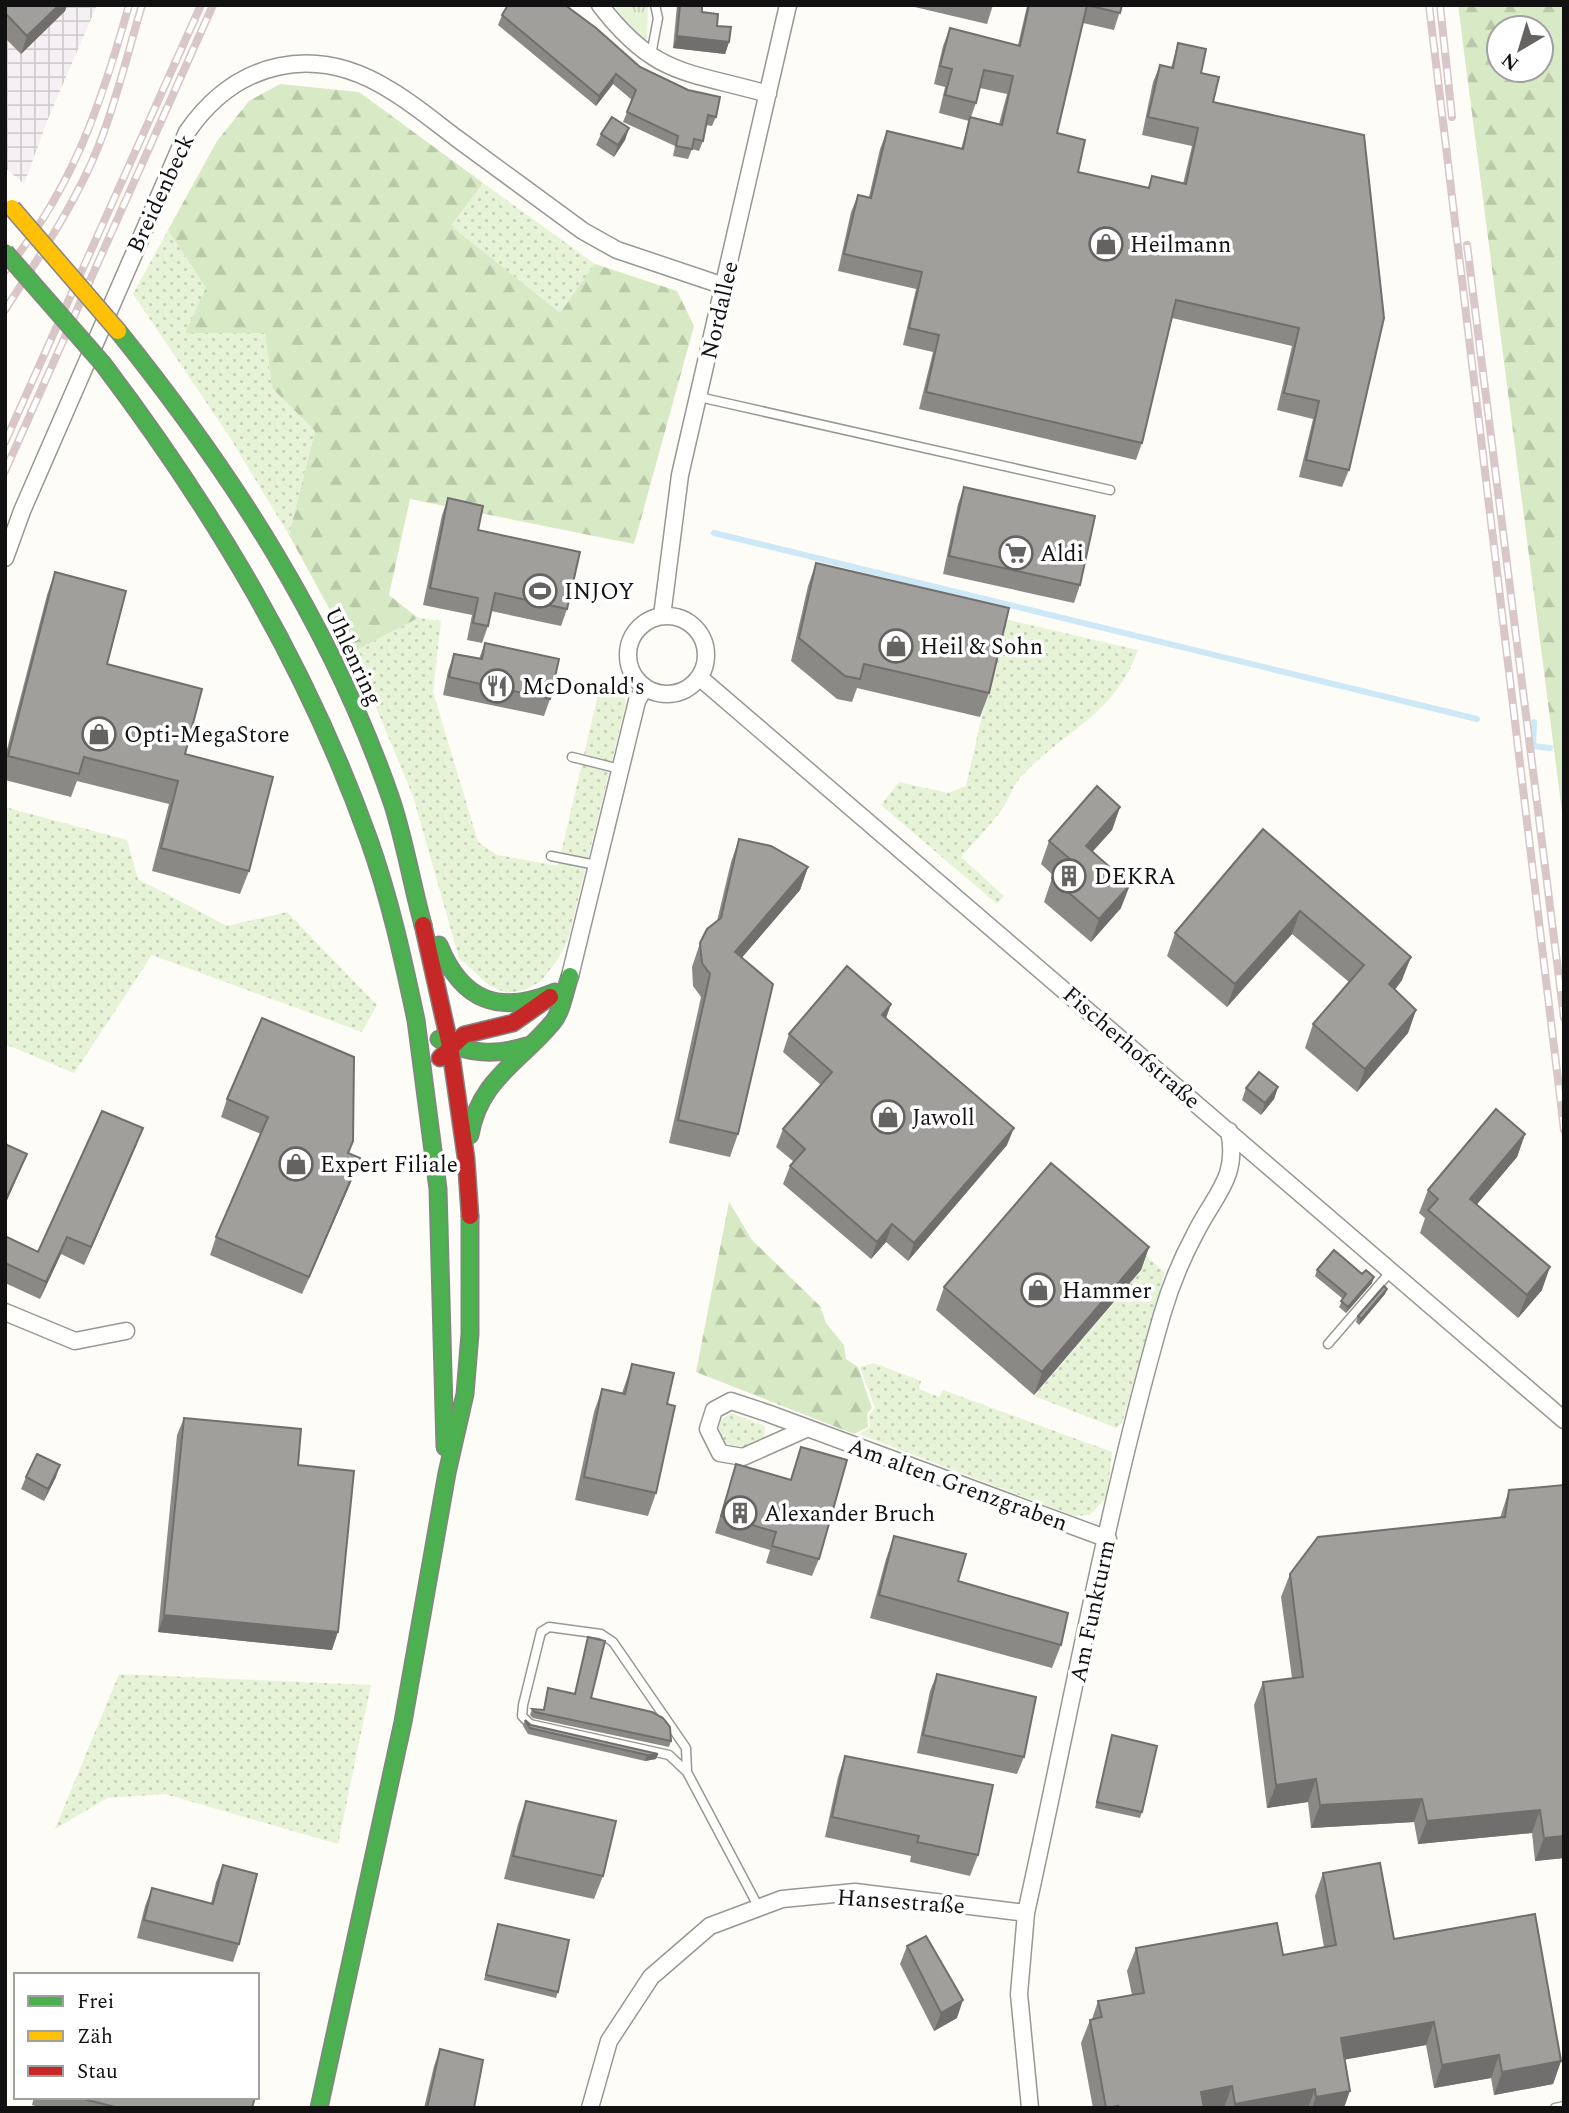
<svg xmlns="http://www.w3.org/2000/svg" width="1569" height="2113" viewBox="0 0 1569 2113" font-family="Spectral,serif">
<defs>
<pattern id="industrial-grid" width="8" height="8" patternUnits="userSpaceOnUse" patternTransform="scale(1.75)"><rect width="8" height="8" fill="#f5f0f3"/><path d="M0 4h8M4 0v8" fill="none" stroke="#d1cdcf"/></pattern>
<pattern id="grass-dots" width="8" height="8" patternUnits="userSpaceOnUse" patternTransform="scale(1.75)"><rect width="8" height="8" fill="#e7f3d7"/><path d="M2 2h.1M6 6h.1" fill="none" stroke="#c5cfb8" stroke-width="1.8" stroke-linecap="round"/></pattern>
<pattern id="forest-firs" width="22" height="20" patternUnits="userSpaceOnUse" patternTransform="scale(1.75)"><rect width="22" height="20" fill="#d8eac5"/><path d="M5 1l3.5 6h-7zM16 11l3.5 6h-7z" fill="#b8c8a8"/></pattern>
<pattern id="park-tufts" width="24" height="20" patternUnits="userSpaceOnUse" patternTransform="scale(1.75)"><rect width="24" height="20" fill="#e7f3d7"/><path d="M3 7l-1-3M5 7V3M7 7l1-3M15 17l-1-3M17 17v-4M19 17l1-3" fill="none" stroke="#c5cfb8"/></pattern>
</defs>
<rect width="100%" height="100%" fill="#fdfcf7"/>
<!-- industrial -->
<path fill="url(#industrial-grid)" d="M5,5H97L48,119L24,184L5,168Z"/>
<!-- grass -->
<path fill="url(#grass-dots)" d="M483,183L595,264L560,314L451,226Z
M168,230L206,288L265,333L272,388L315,431L289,535L229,436L133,294Z
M418,618L441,621L433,692L478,842L497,855L558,866L598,695L620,684L626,703L568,940L558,959L541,981L525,990L507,993L490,986L459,958L413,796L353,652Z
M1004,619L1138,650C1113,718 1063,730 1019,779C1011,789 1008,802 1000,812C988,828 974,842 961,857L1004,896L997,904L881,805L899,782L948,793L966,786Z
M5,807L127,840L138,879L227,926L287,912L377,1005L362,1032L152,955L74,1073L5,1044Z
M1132,1242L1165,1273L1122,1423L1116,1428L1034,1396L1142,1270L1123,1253Z
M874,1363L921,1381L919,1389L939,1397L943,1390L1112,1452L1107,1497L1090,1515L1074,1516L859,1434L870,1427L869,1415L875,1408L860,1367Z
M731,1413L765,1426L764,1438L748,1448L724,1443L717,1422Z
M119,1674L371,1685L338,1844L165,1794L107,1798L55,1829Z"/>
<!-- forest -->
<path fill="url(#forest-firs)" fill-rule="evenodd" d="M1458,5H1564V827ZM1499,28H1541V70H1499Z
M280,84L359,92L483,183L451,226L560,313L595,264L677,291L694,326L634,544L410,499L389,595L418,618L353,652L289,535L315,431L272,388L265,333H185L206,288L168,230L217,141L249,101Z
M729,1202L752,1240L820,1306L826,1323L844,1345L846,1359L858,1367L872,1408L867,1414L868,1427L854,1434L696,1372Z"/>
<!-- park -->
<path fill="url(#park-tufts)" d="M614,5H648L647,38L641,44Z"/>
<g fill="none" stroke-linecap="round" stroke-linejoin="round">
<!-- stream -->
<path stroke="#cde8f7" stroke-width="6" d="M714,533L1477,719
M1534,722L1533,746L1550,748"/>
<defs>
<path id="lane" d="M651,55L658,18L655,5
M699,397L1110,490
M572,757L620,769
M551,856L596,865
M1328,1344L1392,1270
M687,1772L669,1755L530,1724L522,1716L523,1705L541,1632L549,1627L601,1634L613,1642L686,1748L687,1772L758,1906
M1555,2108L1564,2106"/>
<path id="street" d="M600,5C655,77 688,71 768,94
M5,558L22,511L187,132C237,60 315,43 390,90C414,104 436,123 459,140C500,170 542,201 583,231L617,250L724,286
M662,616L680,475L788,5
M628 655a39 39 0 1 1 78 0a39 39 0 1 1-78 0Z
M699,677L1564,1420
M570,976L637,701L645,687
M5,1312L75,1341L126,1331
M808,1428L743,1457L720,1453L708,1429L714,1410L731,1401L767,1413L1108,1539
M590,2108L609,2041L651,1977L710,1926L782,1899L855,1892L1026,1913
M1030,2108L1019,1994L1026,1913C1070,1714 1106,1510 1162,1315C1170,1287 1182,1258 1196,1232C1215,1194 1239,1177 1229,1131"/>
<path id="fast" d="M118,331C233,474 332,627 392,802C405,842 412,885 423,925
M103,364C214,511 307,666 369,840C390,899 403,959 416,1020
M439,945C462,1002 500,1015 555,992
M416,1020L438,1189L445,1447
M439,1039C468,1054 495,1056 526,1046
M470,1135C479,1080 520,1062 553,1022C562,1011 565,990 570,976
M319,2108L403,1722L447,1473L465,1394L470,1334V1216"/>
<path id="jam" d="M423,925L450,1046
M450,1046L466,1158L470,1216
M440,1058L464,1035L513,1023L550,997"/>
</defs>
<!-- lane casing -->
<use href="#lane" stroke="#979795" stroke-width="11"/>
<!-- street casing -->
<use href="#street" stroke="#979795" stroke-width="19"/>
<!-- fast casing -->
<use href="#fast" stroke="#858482" stroke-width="19"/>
<!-- jam casing -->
<use href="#jam" stroke="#858482" stroke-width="19"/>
<!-- lane -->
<use href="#lane" stroke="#fffffe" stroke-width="8"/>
<!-- street -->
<use href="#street" stroke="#fffffe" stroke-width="16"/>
<!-- fast -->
<use href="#fast" stroke="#4caf50" stroke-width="16"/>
<!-- jam -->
<use href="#jam" stroke="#c62828" stroke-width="16"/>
<defs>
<path id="rail" d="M1429,5L1564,1130
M1440,5L1452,117
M1467,245L1564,1018
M5,271C72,190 101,105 129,5
M5,310C39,257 76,203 99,145C117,99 128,52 142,5
M5,442L201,5
M5,471L213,5"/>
</defs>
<!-- rail casing -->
<use href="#rail" stroke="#d9c6c7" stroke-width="8"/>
<!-- rail -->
<use href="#rail" stroke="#fff" stroke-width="5" stroke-dasharray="16" stroke-linecap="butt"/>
<defs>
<path id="fast-bridge" d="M5,252L103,364"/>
<path id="slow-bridge" d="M12,208L118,331"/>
</defs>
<!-- fast-bridge casing -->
<use href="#fast-bridge" stroke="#858482" stroke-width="19" stroke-linecap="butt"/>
<!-- slow-bridge casing -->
<use href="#slow-bridge" stroke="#858482" stroke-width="19" stroke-linecap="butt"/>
<!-- fast-bridge -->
<use href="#fast-bridge" stroke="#4caf50" stroke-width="16"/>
<!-- slow-bridge -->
<use href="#slow-bridge" stroke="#ffc107" stroke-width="16"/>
</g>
<!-- wall -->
<path fill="#8a8986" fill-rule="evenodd" d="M5,5H67L65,11L21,54L5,38Z
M677,5H702V12L717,26L729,42L725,54L673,48Z
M906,5H993L987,24Z
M1024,5H1122L1114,30L1083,23L1057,133L1078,172L1148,188L1152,176L1183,184L1192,146L1142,135L1153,82L1160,65L1171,68L1178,43L1201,73L1213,102L1364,135L1349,470L1342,487L1299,477L1313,419L1277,410L1292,346L1172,318L1142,443L1136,460L919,409L933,352L903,345L916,289L838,271L851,212L858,195L869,197L880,149L887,131L961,149L969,121L939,113L945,87L934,84L943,46L950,28L1018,45L1027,6ZM980,88L1007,94L999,124L971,117L976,103Z
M502,15L640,67L716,117L712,126L706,125L703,141L699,151L692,149L688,159L673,156L675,146L623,122L632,100L613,84L596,106L498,25Z
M629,128L625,140L614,157L596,145L601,134Z
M964,487L1080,585L1074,603L943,574L958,504Z
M448,498L478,530L567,609L561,626L491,611L488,626L482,643L467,640L472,615L423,605L442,515Z
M816,563L989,693L980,717L857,688L852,702L837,699L791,661L808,586Z
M55,572L107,664L185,754L249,871L240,894L152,871L169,804L77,781L71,797L5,780V757L47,595Z
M485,643L550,699L544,716L443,695L448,671L454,654L479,659Z
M1120,807L1112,830L1092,852L1121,908L1091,942L1044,902L1052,878L1054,876L1041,864L1049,841Z
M1263,829L1402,980L1395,990L1416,1010L1408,1033L1357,1092L1305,1048L1313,1024L1349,982L1292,934L1227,1007L1167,956L1175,933Z
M739,839L808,867L800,890L742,957L738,1134L730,1157L669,1143L701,997L693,986L692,967L700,943L717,921L731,862Z
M891,1004L886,1018L1007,1145L908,1261L886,1242L871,1259L783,1184L790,1166L794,1162L776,1147L783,1129L821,1085L783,1052L789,1034Z
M1278,1087L1274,1099L1261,1115L1242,1100L1246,1088Z
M227,1099L353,1141L348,1153L360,1158L354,1175L302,1294L210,1255L216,1237L261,1134L221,1117Z
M143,1128L136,1146L84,1265L61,1254L40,1299L5,1283V1236L38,1252Z
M1525,1134L1517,1157L1477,1204L1542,1290L1518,1318L1420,1233L1425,1218L1419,1213L1428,1190Z
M1149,1247L1141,1270L1034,1395L936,1310L944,1287Z
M1317,1270L1372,1283L1346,1313L1339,1307L1343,1299L1315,1276Z
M1387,1289L1385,1294L1359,1325L1356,1322L1358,1316Z
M632,1364L667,1404L656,1493L648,1516L575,1500L594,1412L602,1389L622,1393Z
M184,1418L298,1465L332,1650L158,1632L177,1435Z
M801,1447L819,1559L812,1576L766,1563L770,1550L715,1533L736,1464L790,1480Z
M26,1477H56L44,1501L21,1489Z
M1564,1485V1858L1535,1861L1532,1833L1418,1844L1414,1822L1311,1828L1308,1802L1267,1808L1254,1705L1263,1682L1292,1678L1281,1597L1290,1574L1500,1518L1509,1490Z
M894,1536L958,1581L1061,1645L1052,1668L870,1618L886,1559Z
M588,1637L591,1698L671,1741L669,1747L533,1718L530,1715L532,1709L543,1710L548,1688L575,1694Z
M937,1674L1024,1757L1017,1774L917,1753L930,1691Z
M525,1720L531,1725L658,1754L656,1759L645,1761L528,1734L523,1726Z
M1112,1735L1142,1812L1140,1818L1095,1808Z
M845,1756L978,1855L970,1876L910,1862L911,1856L825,1837L838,1777Z
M526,1801L603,1876L594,1899L504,1879L518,1824Z
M223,1865L239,1944L233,1962L137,1938L145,1906L152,1888L211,1903L216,1882Z
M1323,1873L1394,1939L1561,2061L1553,2084L1494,2095L1491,2078L1434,2088L1426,2045L1345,2059L1344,2108H1093L1081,2043L1090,2020L1092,2019L1098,2001L1132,1995L1127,1971L1136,1948L1283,1955L1324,1947L1315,1896Z
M498,1924L558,1992L556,1998L484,1980Z
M907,1946L957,2018L934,2031L900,1964Z
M440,2049L474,2108H424L434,2066Z
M34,2097H255L252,2108H41L32,2105Z"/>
<!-- shaded-wall -->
<path fill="#716f6d" d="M59,5H67L65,11L21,54L27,36Z
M677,36L729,42L725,54L673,48Z
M616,74L613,84L596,106L599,96Z
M629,128L625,140L614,157L618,145Z
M1120,807L1112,830L1077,869L1086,846Z
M808,867L800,890L727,975L735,952Z
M1130,885L1121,908L1091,942L1099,919Z
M1300,911L1292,934L1227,1007L1235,984Z
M1411,957L1402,980L1381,1007L1389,984Z
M891,1004L885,1021L882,1015Z
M1416,1010L1408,1033L1357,1092L1365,1069Z
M1278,1087L1274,1099L1261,1115L1265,1103Z
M143,1128L136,1146L84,1265L91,1247Z
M1014,1128L1007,1145L908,1261L914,1243Z
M1525,1134L1517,1157L1462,1222L1470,1199Z
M27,1154L20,1171L5,1205V1201Z
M360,1158L354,1175L302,1294L309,1277Z
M892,1224L886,1242L871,1259L877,1242Z
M67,1237L61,1254L40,1299L46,1282Z
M1149,1247L1141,1270L1034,1395L1042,1372Z
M1550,1267L1542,1290L1518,1318L1527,1295Z
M1374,1277L1372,1283L1346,1313L1348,1307Z
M1387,1289L1385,1294L1359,1325L1361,1319Z
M60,1465L56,1477L44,1501L48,1489Z
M164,1615L338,1632L332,1650L158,1632Z
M658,1754L656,1759L645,1761L647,1755Z
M1316,1779L1308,1802L1267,1808L1276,1785Z
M1422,1799L1414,1822L1311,1828L1320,1805Z
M1540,1810L1532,1833L1418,1844L1427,1821Z
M1564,1836V1858L1535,1861L1544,1838Z
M963,2000L957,2018L934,2031L941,2013Z
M1434,2022L1426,2045L1332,2062L1341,2038Z
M1499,2055L1491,2078L1434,2088L1442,2065Z
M1561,2061L1553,2084L1494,2095L1502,2072Z
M1232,2086L1224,2108H1195L1201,2092Z
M1315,2089L1308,2108H1234L1235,2104Z
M1350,2091L1344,2108H1312L1316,2097Z"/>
<!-- building -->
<path fill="#a19f9c" stroke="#716f6d" stroke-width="2" d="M5,5H59L27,36L5,13Z
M508,5H565L596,28L640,67L688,90L720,97L716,117L708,115L703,141L694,139L692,149L676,146L678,136L627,112L636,90L616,74L599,96L502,15Z
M680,5H702V12L718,14L717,26L731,27L729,42L677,36Z
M1029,5H1087L1057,133L1085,140L1078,172L1149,188L1152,176L1186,184L1198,128L1148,117L1160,65L1173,68L1178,43L1206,49L1201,73L1219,77L1213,102L1364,135L1384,318L1349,470L1306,460L1319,401L1284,393L1299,328L1176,300L1142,443L926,392L939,335L909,328L922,272L844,254L858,195L871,198L887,131L963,149L970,117L1002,125L1013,76L984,70L976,103L945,95L952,69L940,66L950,28L1020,46Z
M1087,5H1122L1120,13Z
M612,117L629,128L618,145L601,134Z
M964,487L1095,516L1080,585L949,556Z
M448,498L483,506L478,530L580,552L567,609L495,593L488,626L473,623L478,598L430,588Z
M816,563L1009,608L989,693L864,664L860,679L845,676L799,638Z
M55,572L126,591L107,664L202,689L185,754L273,777L249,871L161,848L178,781L84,757L79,774L8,756Z
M485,643L559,659L550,699L449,677L454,654L482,659Z
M1097,786L1120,807L1086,846L1130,885L1099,919L1052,878L1070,859L1049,841Z
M1263,829L1411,957L1389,984L1416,1010L1365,1069L1313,1024L1364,965L1300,911L1235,984L1175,933Z
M739,839L771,846L808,867L735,952L773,984L738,1134L678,1120L710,974L702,963L700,943L707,929L721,918Z
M847,966L891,1004L882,1015L1014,1128L914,1243L892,1224L877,1242L790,1166L805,1149L783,1129L832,1072L789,1034Z
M262,1018L354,1057L353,1141L348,1153L360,1158L309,1277L216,1237L268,1117L227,1099Z
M1259,1072L1278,1087L1265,1103L1246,1088Z
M1496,1109L1525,1134L1470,1199L1550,1267L1527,1295L1428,1210L1438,1199L1428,1190Z
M102,1111L143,1128L91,1247L67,1237L46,1282L5,1263V1236L38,1252Z
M5,1142L7,1145L27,1154L5,1201Z
M1051,1163L1149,1247L1042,1372L944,1287Z
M1334,1250L1362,1274L1366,1270L1374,1277L1348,1307L1341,1301L1346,1294L1317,1270Z
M1384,1286L1387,1289L1361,1319L1358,1316Z
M632,1364L674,1373L667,1404L675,1406L656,1493L584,1477L602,1389L625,1394Z
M184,1418L301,1429L298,1465L354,1471L338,1632L164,1615Z
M801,1447L847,1460L819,1559L772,1546L776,1532L721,1516L736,1464L791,1480Z
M37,1454L60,1465L48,1489L26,1477Z
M1564,1485V1836L1544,1838L1540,1810L1427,1821L1422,1799L1320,1805L1316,1779L1276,1785L1263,1682L1303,1677L1290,1574L1318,1537L1505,1517L1509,1490Z
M894,1536L966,1554L958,1581L1068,1613L1061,1645L879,1595Z
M588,1637L605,1641L591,1698L652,1712L663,1718L670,1727L671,1741L535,1712L532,1709L544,1710L548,1688L575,1694Z
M937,1674L1036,1697L1024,1757L923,1735Z
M525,1720L531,1725L658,1754L647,1755L530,1728Z
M1112,1735L1157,1746L1142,1812L1097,1802Z
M845,1756L993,1785L978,1855L917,1842L919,1836L832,1817Z
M526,1801L616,1821L603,1876L513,1856Z
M1380,1863L1394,1939L1535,1914L1561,2061L1502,2072L1499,2055L1442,2065L1434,2022L1341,2038L1350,2091L1316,2097L1315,2089L1235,2104L1232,2086L1201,2092L1204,2108H1118V2106L1106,2108L1090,2020L1102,2017L1098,2001L1144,1993L1136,1948L1277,1923L1283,1955L1336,1945L1323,1873Z
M223,1865L257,1874L239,1944L144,1920L152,1888L213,1904Z
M498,1924L569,1940L558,1992L486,1975Z
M926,1936L963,2000L941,2013L907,1946Z
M440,2049L483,2060L474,2108H427Z
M76,2097H255L252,2108H119Z"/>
<!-- icons -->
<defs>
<symbol id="shop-ring" viewBox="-11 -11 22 22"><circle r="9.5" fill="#fff" stroke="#646362" stroke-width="1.5"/><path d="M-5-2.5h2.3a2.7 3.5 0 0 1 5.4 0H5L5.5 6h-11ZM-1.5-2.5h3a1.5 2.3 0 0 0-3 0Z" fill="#646362"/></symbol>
<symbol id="supermarket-ring" viewBox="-11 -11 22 22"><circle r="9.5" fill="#fff" stroke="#646362" stroke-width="1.5"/><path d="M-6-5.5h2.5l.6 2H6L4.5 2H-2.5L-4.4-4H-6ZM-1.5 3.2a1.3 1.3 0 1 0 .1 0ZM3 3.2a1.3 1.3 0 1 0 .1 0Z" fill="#646362"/></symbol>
<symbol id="stadium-ring" viewBox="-11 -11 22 22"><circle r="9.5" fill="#fff" stroke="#646362" stroke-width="1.5"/><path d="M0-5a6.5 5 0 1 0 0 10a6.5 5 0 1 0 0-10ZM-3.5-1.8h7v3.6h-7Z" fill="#646362"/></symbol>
<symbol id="restaurant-ring" viewBox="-11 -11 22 22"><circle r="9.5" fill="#fff" stroke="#646362" stroke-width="1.5"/><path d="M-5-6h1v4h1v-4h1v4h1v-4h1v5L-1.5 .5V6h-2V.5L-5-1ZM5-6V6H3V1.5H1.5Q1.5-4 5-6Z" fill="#646362"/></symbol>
<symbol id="building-ring" viewBox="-11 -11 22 22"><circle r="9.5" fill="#fff" stroke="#646362" stroke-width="1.5"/><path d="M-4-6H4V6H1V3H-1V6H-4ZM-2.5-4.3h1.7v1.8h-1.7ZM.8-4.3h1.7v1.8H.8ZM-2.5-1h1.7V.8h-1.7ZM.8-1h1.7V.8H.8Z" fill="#646362"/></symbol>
</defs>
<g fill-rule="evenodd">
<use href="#shop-ring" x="1087" y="225" width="38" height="38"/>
<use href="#supermarket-ring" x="997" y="534" width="38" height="38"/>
<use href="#stadium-ring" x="521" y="572" width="38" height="38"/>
<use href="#shop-ring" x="877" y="627" width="38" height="38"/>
<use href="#restaurant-ring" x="478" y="667" width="38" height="38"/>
<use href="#shop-ring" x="80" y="715" width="38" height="38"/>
<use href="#building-ring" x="1050" y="857" width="38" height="38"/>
<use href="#shop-ring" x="869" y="1098" width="38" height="38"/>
<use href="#shop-ring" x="277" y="1145" width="38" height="38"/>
<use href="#shop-ring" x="1019" y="1271" width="38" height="38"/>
<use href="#building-ring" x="721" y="1494" width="38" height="38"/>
</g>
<g text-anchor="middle" stroke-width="7" stroke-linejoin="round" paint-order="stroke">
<!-- street labels -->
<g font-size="23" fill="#111" stroke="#fff">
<text transform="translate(160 193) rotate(-65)" y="8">Breidenbeck</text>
<text transform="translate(719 310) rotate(-77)" y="8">Nordallee</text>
<text transform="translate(354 656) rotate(65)" y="8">Uhlenring</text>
<text transform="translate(1132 1047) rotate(41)" y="8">Fischerhofstraße</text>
<text transform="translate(958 1484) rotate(20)" y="8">Am alten Grenzgraben</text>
<text transform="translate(1092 1611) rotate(-78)" y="8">Am Funkturm</text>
<text transform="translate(901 1901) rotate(4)" y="8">Hansestraße</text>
</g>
<!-- poi labels -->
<g font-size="23" fill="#111" stroke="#fff" text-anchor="start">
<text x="1130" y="252">Heilmann</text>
<text x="1040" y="561">Aldi</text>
<text x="564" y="599">INJOY</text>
<text x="920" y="654">Heil &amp; Sohn</text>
<text x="522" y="694">McDonald's</text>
<text x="124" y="742">Opti-MegaStore</text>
<text x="1094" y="884">DEKRA</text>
<text x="912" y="1125">Jawoll</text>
<text x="320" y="1172">Expert Filiale</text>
<text x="1062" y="1298">Hammer</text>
<text x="764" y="1521">Alexander Bruch</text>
</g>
</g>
<!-- border -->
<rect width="1569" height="2113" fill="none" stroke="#111111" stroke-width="14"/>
<!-- legend -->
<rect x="14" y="1973" width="245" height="126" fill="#ffffff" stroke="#a0a0a0" stroke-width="2"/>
<rect x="28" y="1996" width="35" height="10" fill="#4caf50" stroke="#a0a0a0" stroke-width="2"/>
<text x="77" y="2008" font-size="21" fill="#111111">Frei</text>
<rect x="28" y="2031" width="35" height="10" fill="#ffc107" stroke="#a0a0a0" stroke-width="2"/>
<text x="77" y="2043" font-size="21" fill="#111111">Zäh</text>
<rect x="28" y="2066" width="35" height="10" fill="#c62828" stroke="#a0a0a0" stroke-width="2"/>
<text x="77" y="2078" font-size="21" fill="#111111">Stau</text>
<!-- north arrow -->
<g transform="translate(1520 49) rotate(218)"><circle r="33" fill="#ffffff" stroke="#a0a0a0" stroke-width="2"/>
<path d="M0-5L12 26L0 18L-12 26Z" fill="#646362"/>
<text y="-10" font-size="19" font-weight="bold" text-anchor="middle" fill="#111111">N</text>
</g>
</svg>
